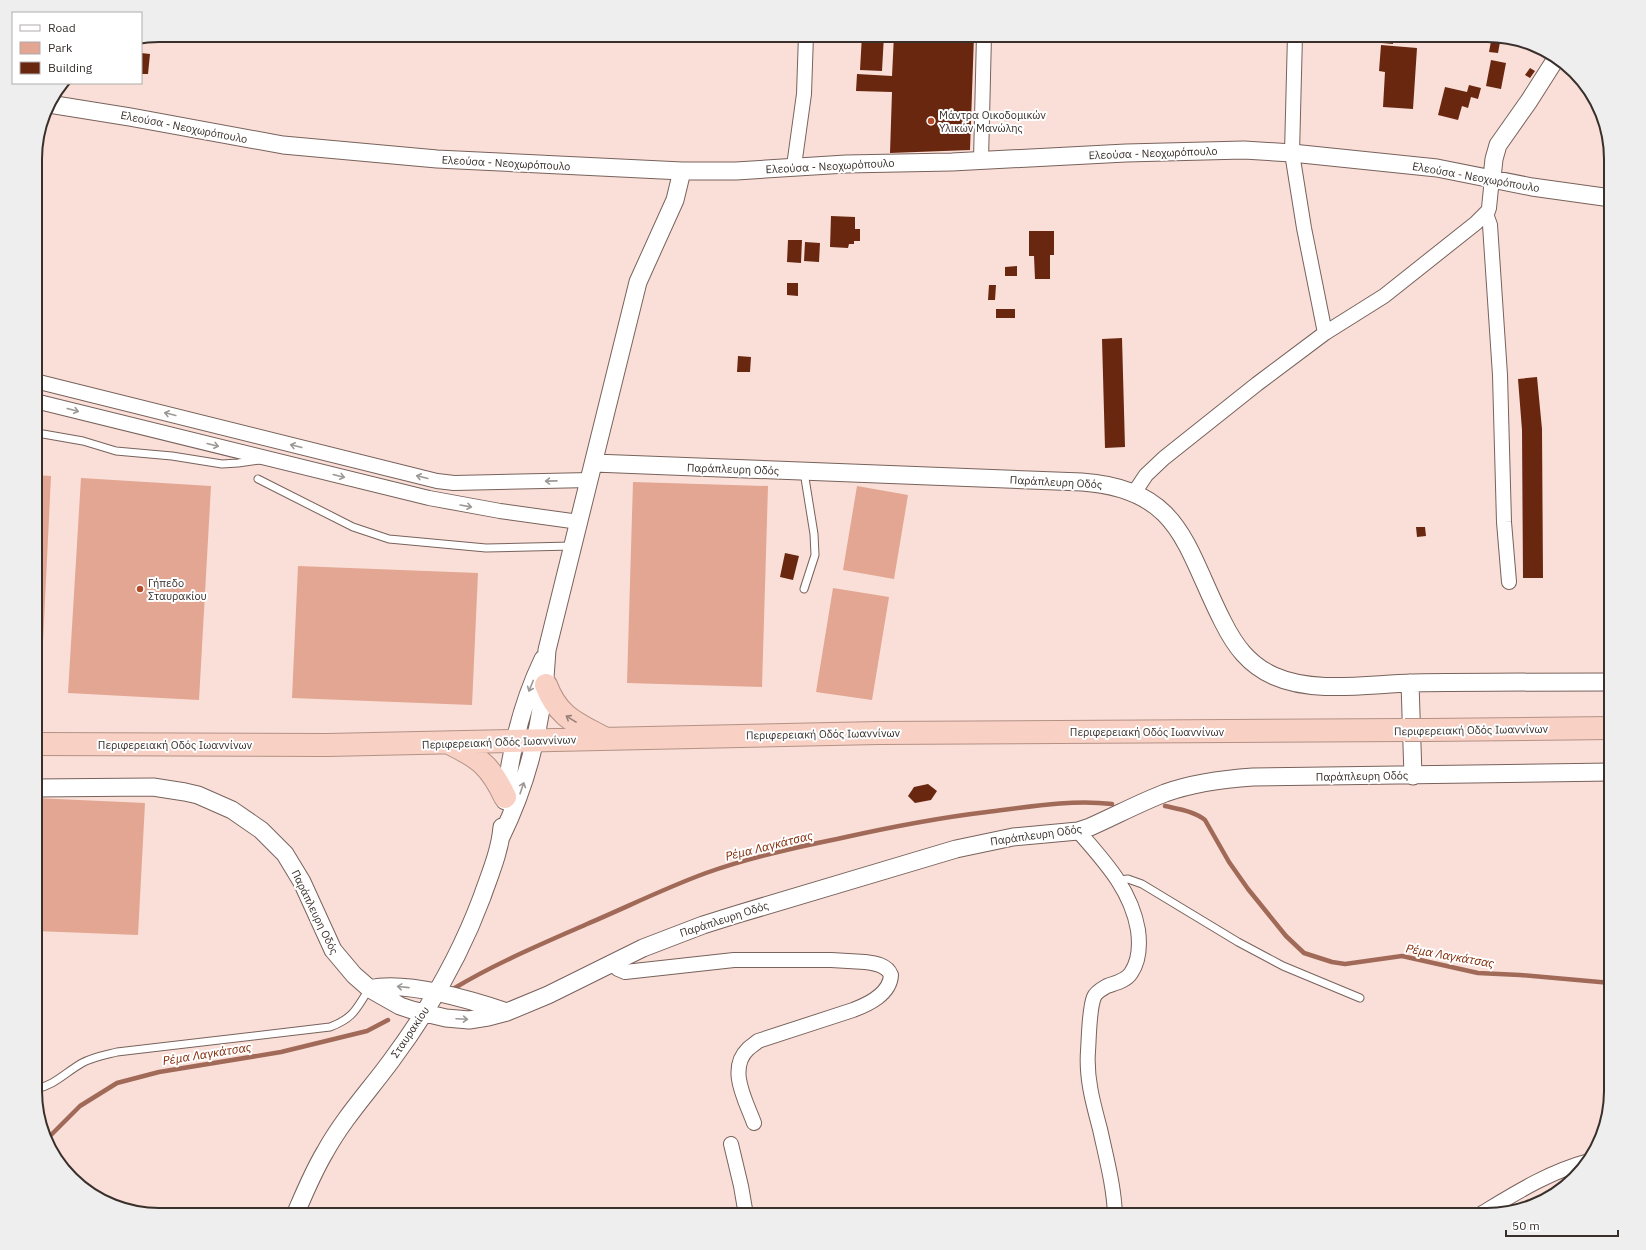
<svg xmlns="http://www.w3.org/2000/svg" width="1646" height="1250" viewBox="0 0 1646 1250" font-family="'IBM Plex Sans',sans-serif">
<rect width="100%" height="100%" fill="#f9dfd7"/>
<!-- green -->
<path fill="#e2a692" d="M35,475L51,476L41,684H35Z
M81,478L211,486L199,700L68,693Z
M633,482L768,486L762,687L627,683Z
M857,486L908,495L894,579L843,570Z
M298,566L478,573L472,705L292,698Z
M833,588L889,597L872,700L816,692Z
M35,798L145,803L138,935L35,931Z"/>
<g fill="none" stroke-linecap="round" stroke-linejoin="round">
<!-- stream -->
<path stroke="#a16957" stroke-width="4.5" d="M1165,806C1178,809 1194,811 1205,820L1229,862L1248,889L1286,936L1304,953L1332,962L1345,964L1402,956L1478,973L1520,975L1611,983
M453,989C496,963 542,944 587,924C627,907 665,888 706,873C748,858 792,848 837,839C886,828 936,818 987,812C1027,807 1072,799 1112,804
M46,1140L80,1106L117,1083L159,1072L281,1052L367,1031L388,1020"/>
</g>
<!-- building -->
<path fill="#692710" d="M862,35H884L882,71L860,70Z
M894,35H974L970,150L890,153L892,92L856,91L857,74L892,76Z
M1382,35H1393V44L1382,43Z
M1492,36L1501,37L1498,53L1489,52Z
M1381,45L1417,48L1413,109L1383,107L1385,72L1379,71Z
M141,53L150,54L148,74H141Z
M1491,60L1506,63L1501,89L1486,86Z
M1530,68L1535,71L1530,78L1525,75Z
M1469,85L1481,88L1478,99L1471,97L1468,108L1462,106L1458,120L1438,115L1445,87L1467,92Z
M831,216L855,217V229H860V241H854V244H849L848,248L830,247Z
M1029,231H1054V255H1050V279H1035L1034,256H1029Z
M788,240H802L801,263L787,262Z
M805,242L820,243L819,262L804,261Z
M1017,266V276H1005V267Z
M787,283H798V296L787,295Z
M989,285H996L995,300H988Z
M996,309H1015V318H996Z
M1122,338L1125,447L1105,448L1102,339Z
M738,356L751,357L750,372H737Z
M1537,377L1542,429L1543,578H1523L1522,430L1518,379Z
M1416,527H1425L1426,536L1417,537Z
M785,553L799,556L793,580L780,577Z
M928,784L937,791L931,800L915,803L908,796L914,787Z"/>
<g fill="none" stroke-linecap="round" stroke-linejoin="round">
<defs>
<path id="service" d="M35,435L43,434L83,441L116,451L172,456L222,464L238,463L260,460
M258,479L353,527L389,539L486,548L572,546
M804,589L815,555L814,534L804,472
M1119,880L1128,879L1142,884L1238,942L1283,966L1360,998
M35,1089C54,1086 66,1072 82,1063C93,1057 105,1055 117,1052L330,1027C354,1018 356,1009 369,989"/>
<path id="minor" d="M1295,35L1292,153L1304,228L1325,333
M981,160L984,35
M794,166L804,94L806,35
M1486,214L1490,225L1500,375L1504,522L1509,582
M35,381L437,481L454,483L590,480
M35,401L429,498L500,511L579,522
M1134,493L1146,475L1164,458L1257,384L1325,333L1384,296L1476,223L1488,211L1489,208L1492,178
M1078,831C1104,861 1131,889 1138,930C1140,945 1140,960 1131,973C1126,981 1115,983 1107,986C1102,989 1096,992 1094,997C1089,1009 1089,1038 1088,1051C1086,1078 1093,1103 1100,1129C1106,1157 1114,1186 1115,1215
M611,963L618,969L625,972L734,960H831L865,962C875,963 887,965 891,975C890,994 869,1004 853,1010L758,1041C755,1044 751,1046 748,1049C727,1069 746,1101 754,1123
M731,1144L741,1186L746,1215
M1479,1215C1514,1194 1548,1172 1589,1161"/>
<path id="tertiary" d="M49,104L130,117L283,145L437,159L682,171H736L846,164L952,162L1126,153L1244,150L1292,153L1437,168L1532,187L1611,198
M1492,178L1494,159L1498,145L1529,101L1557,57
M594,463L1082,482C1182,489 1185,548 1223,622C1235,646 1249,665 1274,676C1314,694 1369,684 1412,683C1478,682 1545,682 1611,682
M1410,683L1413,776
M35,788L153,787L185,792L198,795L232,810L261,830L285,854L302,882L333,950L354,975L370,989L400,1006L412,1010L446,1018L469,1020L488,1017L507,1012L548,995L643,948L703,925L738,914L956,849L1013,837L1078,831L1090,827C1115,816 1139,803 1165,793C1193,783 1223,779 1253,777L1611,772
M505,801C510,752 522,703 543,659
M501,837C530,778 544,716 547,650L638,282L675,200L682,171
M370,989C406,980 471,1000 507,1012
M295,1215C304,1194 313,1172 325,1152C343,1119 369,1091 391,1061C429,1010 460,956 482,897C490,874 500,851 502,827"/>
<path id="trunk" d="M546,685C558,717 576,723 604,738
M1426,730L1611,728
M35,744L327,745L878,733L1405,730
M451,744C480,758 491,767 505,797"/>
</defs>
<!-- service casing -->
<use href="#service" stroke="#78625c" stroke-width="9"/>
<!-- minor casing -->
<use href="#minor" stroke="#78625c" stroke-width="16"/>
<!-- tertiary casing -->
<use href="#tertiary" stroke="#78625c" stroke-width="19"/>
<!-- trunk casing -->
<use href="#trunk" stroke="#b49185" stroke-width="24"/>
<!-- service -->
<use href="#service" stroke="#fff" stroke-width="7"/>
<!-- minor -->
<use href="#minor" stroke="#fff" stroke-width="14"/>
<!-- tertiary -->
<use href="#tertiary" stroke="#fff" stroke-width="17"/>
<!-- trunk -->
<use href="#trunk" stroke="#f8d0c4" stroke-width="22"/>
<defs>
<path id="trunk-bridge" d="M1405,730H1426"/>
</defs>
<!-- trunk-bridge casing -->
<use href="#trunk-bridge" stroke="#b49185" stroke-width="24" stroke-linecap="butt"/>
<!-- trunk-bridge -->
<use href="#trunk-bridge" stroke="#f8d0c4" stroke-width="22"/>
</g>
<!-- one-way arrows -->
<defs><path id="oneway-shaft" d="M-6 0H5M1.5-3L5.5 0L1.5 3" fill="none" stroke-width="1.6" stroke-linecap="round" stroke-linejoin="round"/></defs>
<g stroke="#9c9896">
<use href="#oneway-shaft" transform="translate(73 410) rotate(15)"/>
<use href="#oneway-shaft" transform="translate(170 414) rotate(-166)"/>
<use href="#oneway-shaft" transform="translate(213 445) rotate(14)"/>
<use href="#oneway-shaft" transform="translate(296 446) rotate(-166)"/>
<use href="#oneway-shaft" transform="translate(339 476) rotate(14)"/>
<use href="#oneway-shaft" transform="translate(422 477) rotate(-166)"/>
<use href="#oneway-shaft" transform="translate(551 481) rotate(179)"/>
<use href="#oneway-shaft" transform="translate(466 506) rotate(10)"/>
<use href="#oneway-shaft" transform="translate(531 686) rotate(112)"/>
<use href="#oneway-shaft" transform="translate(522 788) rotate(-71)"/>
<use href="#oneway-shaft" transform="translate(403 987) rotate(-174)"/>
<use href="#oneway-shaft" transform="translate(462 1019) rotate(3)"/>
</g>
<use stroke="#988078" href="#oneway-shaft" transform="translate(571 719) rotate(-148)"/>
<!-- markers -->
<g fill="#b34b28" stroke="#fff" stroke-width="1.5">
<circle cx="931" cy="121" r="4"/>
<circle cx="140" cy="589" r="4"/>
</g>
<g text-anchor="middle" stroke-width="4" stroke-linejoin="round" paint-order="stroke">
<!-- poi labels -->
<g font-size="11" fill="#39302c" stroke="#fff" text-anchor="start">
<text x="939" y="119">Μάντρα Οικοδομικών<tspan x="939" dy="13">Υλικών Μανώλης</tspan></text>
<text x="148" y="587">Γήπεδο<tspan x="148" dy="13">Σταυρακίου</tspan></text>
</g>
<!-- street labels -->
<g font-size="11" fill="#39302c" stroke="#fff">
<text transform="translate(184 127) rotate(11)" y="4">Ελεούσα - Νεοχωρόπουλο</text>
<text transform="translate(1153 153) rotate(-2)" y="4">Ελεούσα - Νεοχωρόπουλο</text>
<text transform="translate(506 163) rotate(3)" y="4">Ελεούσα - Νεοχωρόπουλο</text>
<text transform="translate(830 166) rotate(-3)" y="4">Ελεούσα - Νεοχωρόπουλο</text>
<text transform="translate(1476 177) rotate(10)" y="4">Ελεούσα - Νεοχωρόπουλο</text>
<text transform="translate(733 469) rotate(2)" y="4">Παράπλευρη Οδός</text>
<text transform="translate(1056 482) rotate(3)" y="4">Παράπλευρη Οδός</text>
<text transform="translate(1471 730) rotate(-1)" y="4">Περιφερειακή Οδός Ιωαννίνων</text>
<text x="1147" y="736">Περιφερειακή Οδός Ιωαννίνων</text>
<text transform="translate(823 734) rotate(-1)" y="4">Περιφερειακή Οδός Ιωαννίνων</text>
<text transform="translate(499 742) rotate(-2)" y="4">Περιφερειακή Οδός Ιωαννίνων</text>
<text x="175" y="749">Περιφερειακή Οδός Ιωαννίνων</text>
<text transform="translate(1362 776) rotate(-1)" y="4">Παράπλευρη Οδός</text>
<text transform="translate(1036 835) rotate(-8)" y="4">Παράπλευρη Οδός</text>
<text transform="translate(315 912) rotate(64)" y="4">Παράπλευρη Οδός</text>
<text transform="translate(724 919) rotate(-18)" y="4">Παράπλευρη Οδός</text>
<text transform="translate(410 1032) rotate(-56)" y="4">Σταυρακίου</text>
</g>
<!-- water labels -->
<g font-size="12" font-style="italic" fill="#802602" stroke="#fff">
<text transform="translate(769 846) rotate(-14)" y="4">Ρέμα Λαγκάτσας</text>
<text transform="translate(1450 956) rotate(10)" y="4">Ρέμα Λαγκάτσας</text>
<text transform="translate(207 1054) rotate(-9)" y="4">Ρέμα Λαγκάτσας</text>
</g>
</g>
<!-- crop -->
<path d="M0 0H1646V1250H0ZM159 42H1487A117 117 0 0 1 1604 159V1091A117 117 0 0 1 1487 1208H159A117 117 0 0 1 42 1091V159A117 117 0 0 1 159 42Z" fill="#efeeee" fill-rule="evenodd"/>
<path fill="none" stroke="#39302c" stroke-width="2" d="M159 42H1487A117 117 0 0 1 1604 159V1091A117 117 0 0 1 1487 1208H159A117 117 0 0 1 42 1091V159A117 117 0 0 1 159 42Z"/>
<!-- legend -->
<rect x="12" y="12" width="130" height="72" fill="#ffffff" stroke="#b0acab"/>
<rect x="20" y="25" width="20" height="6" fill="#ffffff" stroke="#b0acab"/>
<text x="48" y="32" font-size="12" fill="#39302c">Road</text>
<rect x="20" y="42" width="20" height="12" fill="#e2a692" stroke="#b0acab"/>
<text x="48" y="52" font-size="12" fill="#39302c">Park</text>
<rect x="20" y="62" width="20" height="12" fill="#692710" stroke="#b0acab"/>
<text x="48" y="72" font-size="12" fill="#39302c">Building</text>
<!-- scale -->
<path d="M1506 1230v6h112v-6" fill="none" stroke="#39302c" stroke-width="2"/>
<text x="1512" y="1230" font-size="12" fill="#39302c" stroke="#ffffff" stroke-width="3" paint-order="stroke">50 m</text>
</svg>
